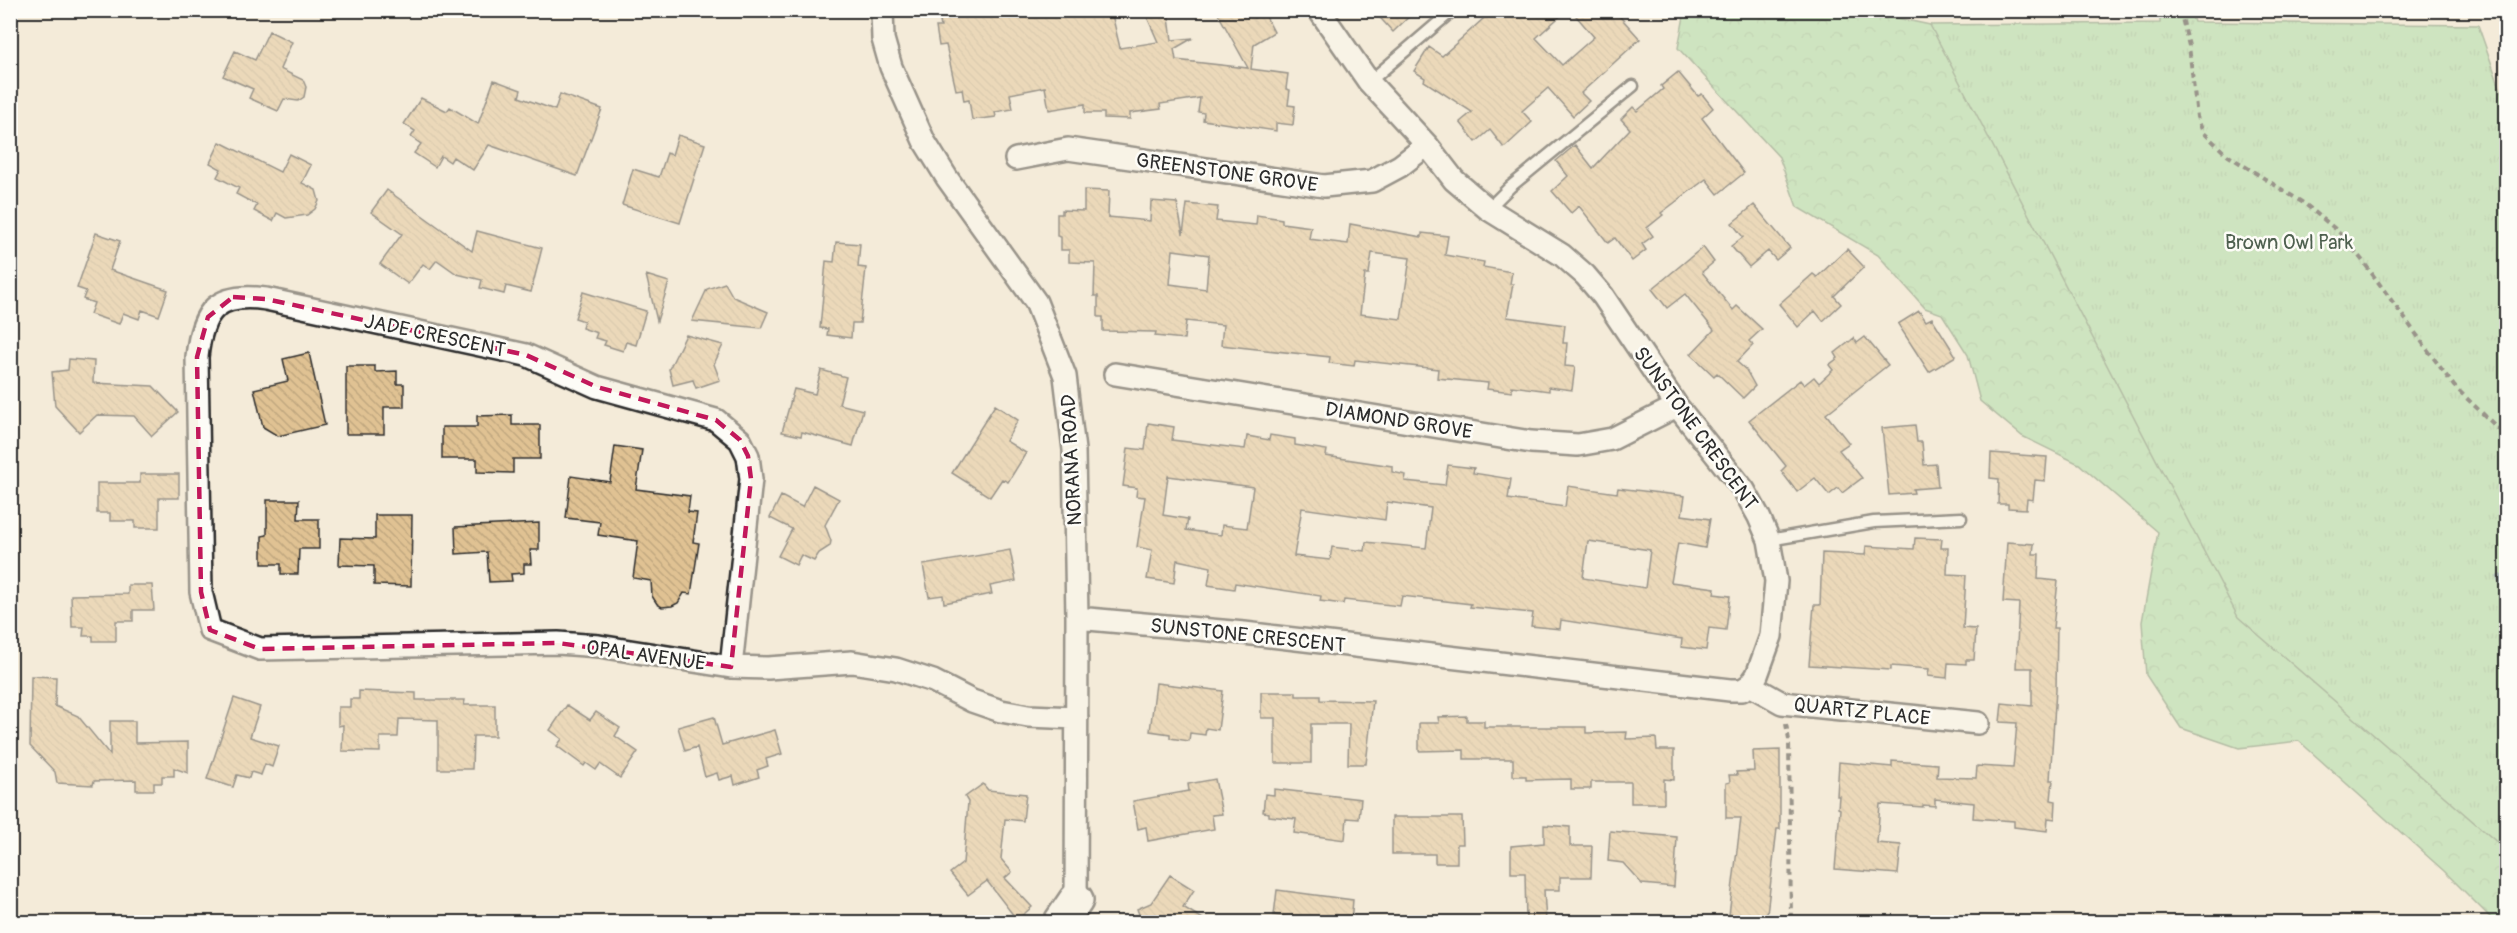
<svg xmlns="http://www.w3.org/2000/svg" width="2517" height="933" viewBox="0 0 2517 933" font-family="Pangolin,sans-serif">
<defs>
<pattern id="forest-crowns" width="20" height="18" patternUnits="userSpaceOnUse" patternTransform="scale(1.5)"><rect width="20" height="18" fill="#a1dca2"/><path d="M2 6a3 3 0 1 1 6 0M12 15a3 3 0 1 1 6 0" fill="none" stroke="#8bbd8c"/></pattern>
<pattern id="park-tufts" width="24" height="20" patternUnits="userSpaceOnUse" patternTransform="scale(1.5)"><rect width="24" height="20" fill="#a1dca2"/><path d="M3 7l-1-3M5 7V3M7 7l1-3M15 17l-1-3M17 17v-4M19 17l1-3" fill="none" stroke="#8bbd8c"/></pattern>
<pattern id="building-back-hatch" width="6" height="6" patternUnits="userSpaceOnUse" patternTransform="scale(1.5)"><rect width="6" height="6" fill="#e0c293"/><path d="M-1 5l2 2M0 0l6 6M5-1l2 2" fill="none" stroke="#c0a77f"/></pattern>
</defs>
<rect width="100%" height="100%" fill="#f4ebd9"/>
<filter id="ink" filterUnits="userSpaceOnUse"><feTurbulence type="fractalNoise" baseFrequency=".0167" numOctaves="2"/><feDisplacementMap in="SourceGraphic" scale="12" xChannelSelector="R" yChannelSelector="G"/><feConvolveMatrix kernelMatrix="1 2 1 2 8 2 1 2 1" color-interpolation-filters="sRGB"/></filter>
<g filter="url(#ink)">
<!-- forest -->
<path fill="url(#forest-crowns)" stroke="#668466" stroke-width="1.5" d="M1685,11H1864L1930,25L2000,84L2506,599V922H2495L2444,871L2299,741L2239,748L2181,728L2146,675L2142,622L2158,532L2079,464L2022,436L1980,401L1968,355L1942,314L1925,308L1878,255L1797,207L1779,157L1678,48Z"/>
<!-- park -->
<path fill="url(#park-tufts)" stroke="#668466" stroke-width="1.5" d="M2160,11H2190L2194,22L2478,25L2506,105V850L2238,617L1930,25L2160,23Z"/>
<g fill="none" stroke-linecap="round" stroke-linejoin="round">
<!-- stream -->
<path stroke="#668aa0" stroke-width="7" d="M2500,578L2506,587"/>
</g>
<!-- building -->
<path fill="url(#building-back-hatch)" stroke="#2b2b2b" stroke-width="1.5" fill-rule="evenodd" d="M938,10H1111L1120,48L1158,42L1144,10H1168L1172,40L1193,38L1174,49L1176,60L1248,68L1216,10H1250L1254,18L1264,13L1274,32L1254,44L1251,69L1288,74L1286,89L1290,90L1288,105L1295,106L1293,125L1276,123V131L1203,120L1204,113L1198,112L1200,98L1160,104L1161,109L1130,113V119L1104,118V113H1085V104L1049,110L1045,87L1010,94L1013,109L995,112L996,117L972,120L969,100L964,101L962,89L956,90L946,45L939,46L936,27H941Z
M1373,10H1416L1393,32Z
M1493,10H1567L1536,38L1562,65L1594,37L1571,10H1614L1640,39L1581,93L1589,101L1573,116L1548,88L1522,111L1532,122L1504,148L1490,130L1476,142L1460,122L1472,112L1424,81L1425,78L1414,71L1429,47L1442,56Z
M269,31L292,42L280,69L303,80L306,87L304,97L298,101L284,99L278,111L249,98L253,89L223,76L235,51L255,60Z
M1678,72L1698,96L1702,94L1713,108L1702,118L1744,173L1718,194L1706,179L1661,213L1663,215L1647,228L1653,236L1642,244L1646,250L1632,261L1615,238L1608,243L1579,206L1571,213L1552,191L1568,176L1556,161L1575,145L1593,168L1630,129L1621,119L1633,107L1637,111L1663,89L1661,86Z
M494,80L521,90L519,97L555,110L560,94L602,109L577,176L489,145L473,170L453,157L450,162L441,156L435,167L414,153L421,144L411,137L415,131L404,124L421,98L447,111L450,107L478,124Z
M678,135L705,144L680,223L622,205L633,169L659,177L667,153L672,155Z
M220,142L280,172L289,154L311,165L302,183L316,190L319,201L315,209L307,215L286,218L277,213L273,221L254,211L257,205L236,194L239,188L217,177L221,169L210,163Z
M387,190L472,251L477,231L542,248L531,292L506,286L504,294L480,288L482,280L457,274L437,260L430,269L423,264L408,284L380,264L402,234L371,212Z
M1084,190L1109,191L1108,217L1150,221L1151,201L1177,203L1183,234L1187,204L1218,207L1216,221L1256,225L1257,215L1282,219V223L1311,227L1309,239L1348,244L1350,224L1422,237V233L1448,236L1445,255L1484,262L1483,267L1512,272L1510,284H1513L1507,317L1565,325L1563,343H1567L1565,366L1575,367L1572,390L1549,387V391L1512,386V392L1487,389L1488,383L1437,378L1438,369L1355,360L1354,366L1329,363L1330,357L1221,345L1223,325L1186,321L1184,339L1155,336L1156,332L1103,331V317H1098V296H1094L1095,263L1069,262V250H1061V237L1057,236V214H1062V210L1084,211ZM1173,250L1209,255L1206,289L1170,284ZM1372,253L1410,258L1401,319L1360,314L1365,274H1369Z
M1754,205L1790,248L1776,260L1768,251L1749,267L1731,246L1743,237L1732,223Z
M96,233L120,241L110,270L168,290L159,316L142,310L139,319L123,313L119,324L90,314L94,303L83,299L86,291L77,288Z
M836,242L860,244L858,267L866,268L860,323H852L851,338L827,335L828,329L820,328L826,261L834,262Z
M1703,247L1714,262L1702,272L1733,310L1737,306L1762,329L1749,341L1753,345L1737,362L1746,370L1755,386L1743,398L1717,373L1714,376L1691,354L1714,330L1685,294L1667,308L1652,289Z
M1847,249L1864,267L1834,296L1841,304L1823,321L1815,311L1798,327L1779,304L1813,274L1817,277Z
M646,275L669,282L657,321Z
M725,283L733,297L768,312L761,328L692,321L707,289Z
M583,292L646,311L636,345L626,342L623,351L604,345L606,341L595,338L597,333L582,328L584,321L575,318Z
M1919,311L1926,321L1932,318L1956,356L1929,372L1898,324Z
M686,335L723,345L714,364L720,380L696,388L693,380L673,385L669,369Z
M1865,337L1888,365L1826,414L1849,443L1839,450L1862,478L1842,493L1838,488L1829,495L1815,478L1797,492L1781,471L1786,466L1749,420L1800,380L1804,385L1814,377L1819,383L1833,370L1829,365L1838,358L1835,353L1854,338L1857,343Z
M309,353L325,425L278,436L263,427L254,389L288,381L283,359Z
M69,359L94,361L93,383L153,386L178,412L152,436L134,416L97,415L79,432L55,406L52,372L68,370Z
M346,366H375V372L397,371V384H404V407H384V434H346Z
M821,370L846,377L839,404L863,410L853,446L802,432L801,436L782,432L794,389L815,394Z
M995,405L1018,420L1006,441L1026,453L1008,482L1002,479L990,497L952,473Z
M512,415V425H540V459H513V473L477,472V459H442V427H477V416Z
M1148,423L1174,427L1172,440L1245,449L1247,436L1269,440L1270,435L1295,439V445L1327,450L1326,456L1392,466V472L1406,475L1405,481L1445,485L1448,465L1474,468L1473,473L1511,479L1508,499L1565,507L1568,486L1617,493L1618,488L1685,496L1682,515L1710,519L1705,548L1678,543L1671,582L1715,588L1714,594L1730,596L1726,630L1709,628L1706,650L1681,647L1682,639L1561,620L1560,629L1531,626L1533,613L1470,607L1471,604L1402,596L1400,606L1344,600L1343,604L1320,601L1321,596L1235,583L1234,589L1208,585L1211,567L1177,560L1174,583L1147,579L1152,550L1137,547L1145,497L1136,496L1137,488L1123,486L1128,448L1145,450ZM1168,476L1253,487L1247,528L1222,525L1221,535L1186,530L1188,519L1163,515ZM1387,502L1431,508L1426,548L1366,542L1365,551L1332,547L1330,560L1294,556L1302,508L1385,520ZM1588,541L1650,550L1645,588L1583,578Z
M1915,425L1917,442H1922L1924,465L1936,464L1938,487L1913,489L1914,493L1889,495L1882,428Z
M615,446L642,450L636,489L690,496L688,512L697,513L693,542L699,543L691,594L684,593L678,603L672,606L662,607L657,604L652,596L651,581L633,578L638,541L598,535L600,522L566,518L571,476L610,482Z
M1991,453L2047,457L2045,481L2035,480L2033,500L2027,499L2026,509L2008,508V504H1998L1999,479L1990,478Z
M140,474H179V498H159V528H135V521H110V513H97V483H140Z
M813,485L839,499L825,525L831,541L830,546L819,553L814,561L801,555L796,565L778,556L792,529L770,518L781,496L802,507Z
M267,500H299L298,519H319V549H299L298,574H281V564H262V536L267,535Z
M375,515H412L411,586L374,585V566L339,565L340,538L375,539Z
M539,523V550H530L531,564H524V573L511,574L512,581L489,582L487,552L456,554L455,527Z
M1915,538L1942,539L1941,548H1948L1947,574L1966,575L1963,628L1976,629L1974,660H1966V664L1948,663L1947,678L1928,676L1929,669L1891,666V670L1809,665L1814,605H1820L1822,553L1865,555L1866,546L1914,549Z
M2007,542L2034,544L2033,554H2039L2038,579L2058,581L2053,628H2057L2056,690L2050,780H2053L2051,800L2056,801L2055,819L2048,818L2047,831L2014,827V821L1973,818L1974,803L1935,799V806L1923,805V807L1880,804L1877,843L1901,845L1898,874L1835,869L1840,809L1838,808L1839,796H1837L1839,762L1892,767V761L1938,764L1937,777L1976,778L1977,766L2013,768L2017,723L2000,722L2002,703L2032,706V668H2016L2019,603L2003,602Z
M1010,550L1016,581L990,586L992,594L944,603L943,595L929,597L923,565Z
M128,585H152L154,610H133V621H116V641H93V636H83L84,627H72L71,595L128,594Z
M31,676L56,677L55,706L78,716L110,755V721H135V743L188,742V773L174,768V776H162V783H154V790H136V780L94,781L93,785L57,783L55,772L30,746Z
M1156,683L1223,691L1218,730L1206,728L1205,735L1190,733L1189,741L1170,738V734L1150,731Z
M359,691L416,693V700H465L464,705H495V736H473L472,769H438V720L399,719L398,737H380V752L342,751L343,725L338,726V707H350V699H359Z
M1261,692H1296V696H1320V700L1373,701L1366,764H1348L1349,724H1311V763H1275V718H1261Z
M234,698L260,707L250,737L279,746L272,767L265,764L261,775L251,772L249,778L237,775L233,787L207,779Z
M567,705L590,720L596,712L620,728L615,736L638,752L620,778L600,764L596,770L586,763L584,766L557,746L562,739L550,730Z
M1467,716V721H1484V727H1586V733L1627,732L1626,739L1656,738L1657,750H1674V780L1664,779V803H1631V782H1591V789H1571V779L1526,780V776H1513V759H1464V750L1419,751V723H1439L1438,717Z
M714,717L722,745L775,730L782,754L766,759L768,766L757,770L759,777L735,785L733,776L719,780L717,773L705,777L697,747L685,751L678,727Z
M1780,750V829H1777L1766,922H1743L1744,917L1729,915L1741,818H1726V783L1730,782L1729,775H1737L1736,772L1754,771L1753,751Z
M1215,779L1222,814L1212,815L1214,829L1148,841L1146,827L1138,829L1133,801L1189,791L1188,784Z
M983,784L988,790L1026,794L1023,821L1005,819L1001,859L1012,872L1005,878L1032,907L1017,920L987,881L968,895L950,873L963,863L968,802L965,797Z
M1274,789L1361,799L1359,819L1347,818L1345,840L1294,833L1296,819L1269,816V813L1263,812L1265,794L1274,795Z
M1392,817H1462L1463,844H1457V863H1435V854H1392Z
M1544,825L1570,827V846H1592L1591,877H1560V890H1544L1546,922H1526L1525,873H1511V846L1544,843Z
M1610,831L1677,837L1674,887L1642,884L1623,863L1608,861Z
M1170,875L1194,890L1183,907L1208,922H1142L1137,909L1151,903Z
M1277,890L1353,900L1351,922H1294L1295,918L1274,915Z"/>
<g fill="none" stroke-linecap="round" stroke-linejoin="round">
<defs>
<path id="service" d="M1369,82L1453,10
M1488,209L1510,187L1633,86
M1769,540L1874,522L1961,518"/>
<path id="minor" d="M882,10L883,39L891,67L924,141L947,178L1036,302L1065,376L1074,450L1077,618L1076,911
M1016,159L1068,149L1324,186L1372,181L1400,166L1427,145
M1115,374L1531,442L1578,445L1612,439L1677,406
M1077,618L1244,633L1730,690H1742L1750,685L1757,675L1771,636L1776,581L1769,540L1759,517L1744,490L1677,406L1603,296L1585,275L1562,255L1488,209L1454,180L1427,145L1369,82L1319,10
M731,667L751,479L748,456L740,440L716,420L597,387L526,355L266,299C217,292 202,310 197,357L201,592L210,630L260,649L558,643L599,646L731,667L768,668L852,662L896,669L933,681L972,701L1001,711L1028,716L1077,718
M1750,685L1782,703L1978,723"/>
<path id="trunk" d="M1061,922L1076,900"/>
</defs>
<!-- service casing -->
<use href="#service" stroke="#2b2b2b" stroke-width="15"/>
<!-- minor casing -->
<use href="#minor" stroke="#2b2b2b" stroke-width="26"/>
<!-- trunk casing -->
<use href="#trunk" stroke="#2b2b2b" stroke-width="38"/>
<!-- path -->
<path stroke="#2b2b2b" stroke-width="4" stroke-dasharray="6 4.5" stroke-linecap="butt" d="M2180,10L2189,46L2197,117L2203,132L2227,155L2305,204L2339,232L2362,260L2454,386L2506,436
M1786,724L1789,740L1791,922"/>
<!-- service -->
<use href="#service" stroke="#fdfcf7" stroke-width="10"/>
<!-- minor -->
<use href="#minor" stroke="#fdfcf7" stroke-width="21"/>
<!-- trunk -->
<use href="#trunk" stroke="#fdfcf7" stroke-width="33"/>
</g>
</g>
<!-- marked area -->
<path d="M0 0H2517V933H0ZM233,297L266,299L526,355L597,387L716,420L740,440L748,456L751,479L731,667L558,643L260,649L210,630L201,592L197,357L208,317Z" fill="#f4ebd9" fill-opacity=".55" fill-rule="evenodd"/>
<path fill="none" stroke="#c2185b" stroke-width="4.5" stroke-dasharray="12 8" stroke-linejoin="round" d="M233,297L266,299L526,355L597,387L716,420L740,440L748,456L751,479L731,667L558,643L260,649L210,630L201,592L197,357L208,317Z"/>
<g text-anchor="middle" stroke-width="5" stroke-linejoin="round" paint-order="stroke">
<!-- street labels -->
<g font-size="20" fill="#2b2b2b" stroke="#fdfcf7">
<text transform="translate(1227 172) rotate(8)" y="7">GREENSTONE GROVE</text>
<text transform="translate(435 335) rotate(12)" y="7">JADE CRESCENT</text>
<text transform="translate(1399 420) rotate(9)" y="7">DIAMOND GROVE</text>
<text transform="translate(1696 428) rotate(54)" y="7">SUNSTONE CRESCENT</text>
<text transform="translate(1071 460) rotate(-93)" y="7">NORANA ROAD</text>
<text transform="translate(1248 635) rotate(6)" y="7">SUNSTONE CRESCENT</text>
<text transform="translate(646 655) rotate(8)" y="7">OPAL AVENUE</text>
<text transform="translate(1862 711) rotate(6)" y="7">QUARTZ PLACE</text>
</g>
<!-- park labels -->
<g font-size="20" fill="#4e604f" stroke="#fdfcf7">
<text x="2289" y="249">Brown Owl Park</text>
</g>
</g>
<!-- margin -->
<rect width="2517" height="933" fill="none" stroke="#fdfcf7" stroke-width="36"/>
<rect x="18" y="18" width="2481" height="897" fill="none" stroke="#2b2b2b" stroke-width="2" filter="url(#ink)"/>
</svg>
